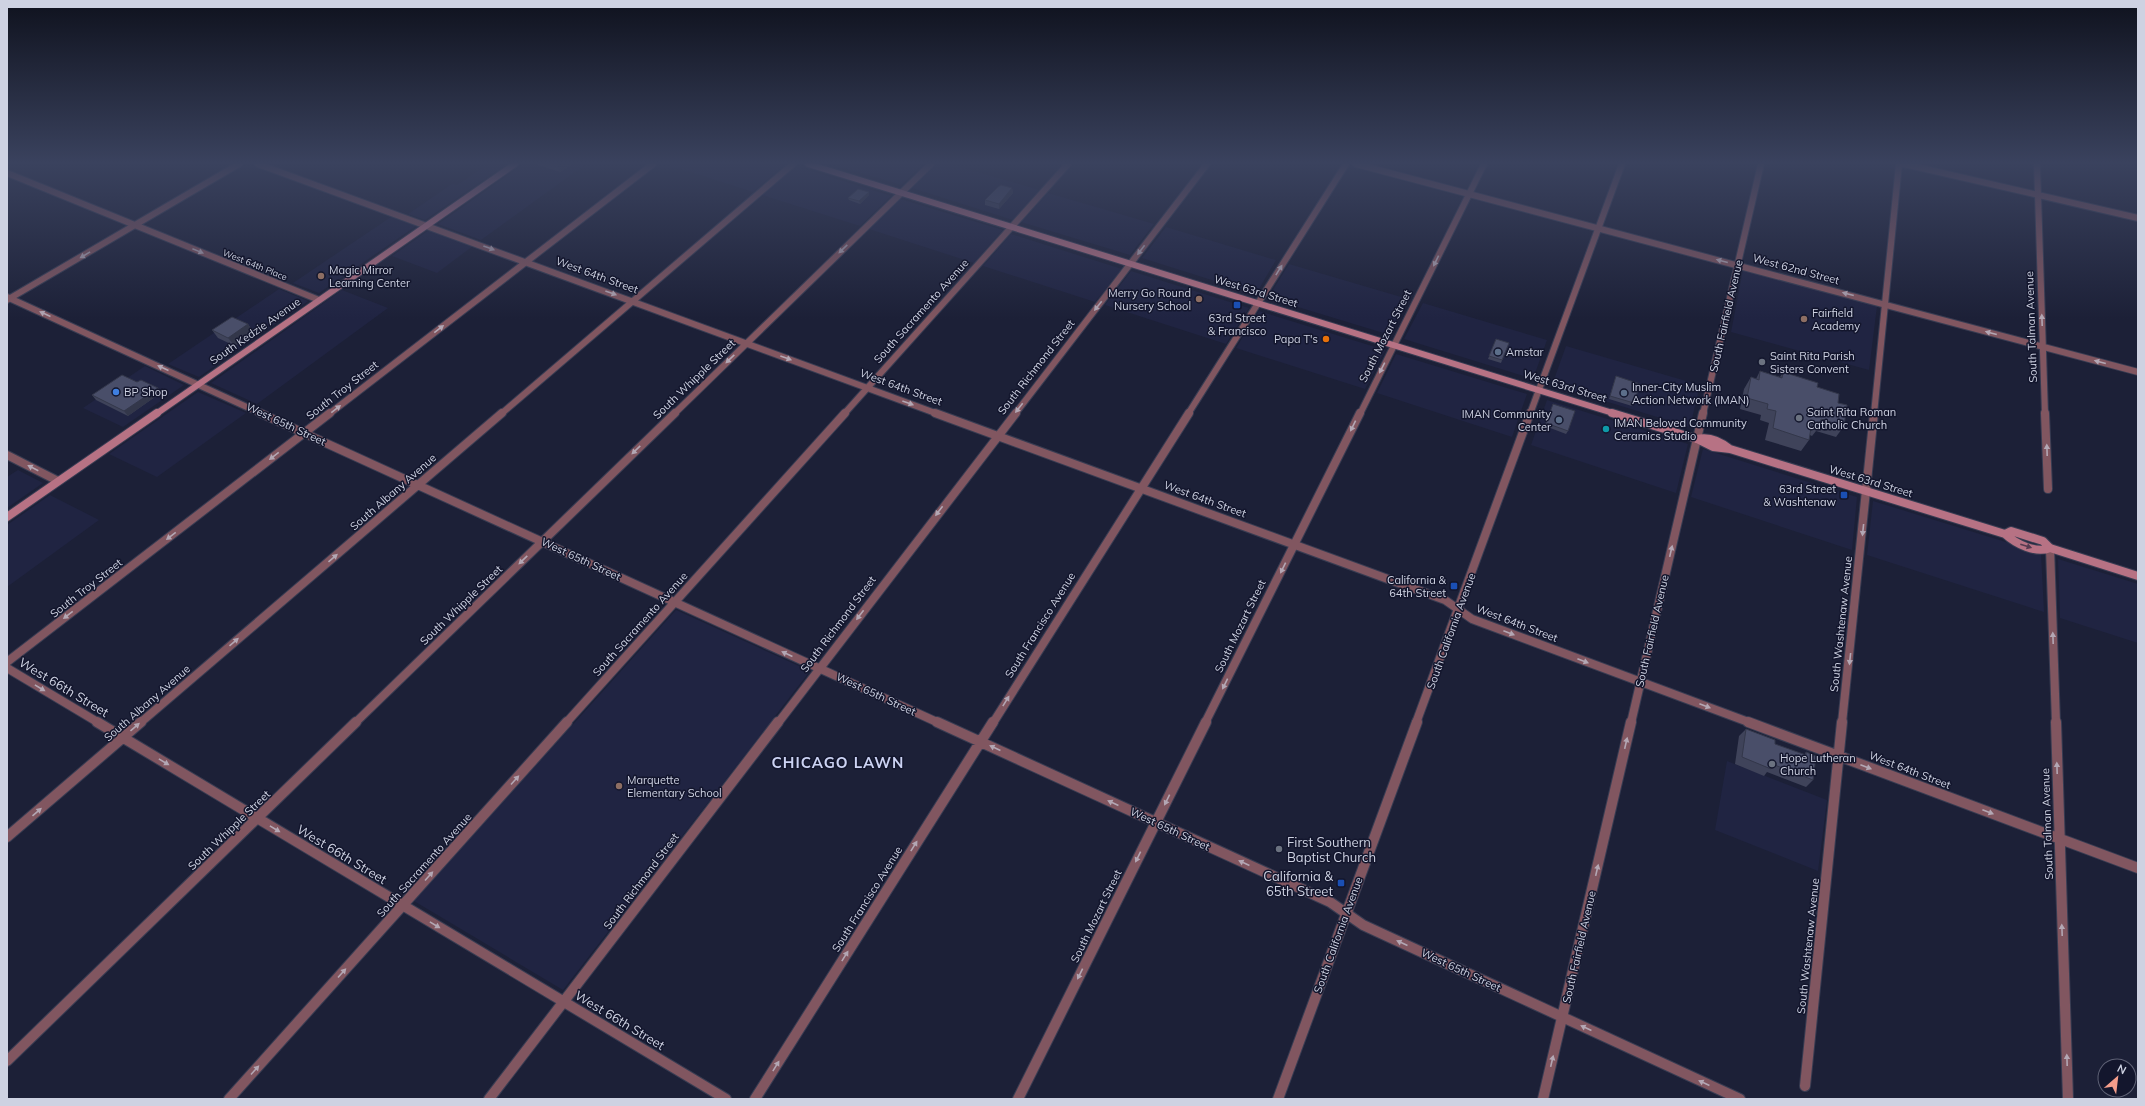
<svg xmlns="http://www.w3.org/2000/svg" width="2145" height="1106" viewBox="0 0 2145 1106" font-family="Mulish,sans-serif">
<rect width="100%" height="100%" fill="#1c2037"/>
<!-- built -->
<path fill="#202442" d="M488,164H507L425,220L408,214L452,184L457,185Z
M524,164H586L481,240L438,224Z
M666,164H786L753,192Z
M832,164H923L901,185Z
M937,164H950L1039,190L1013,220L912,188Z
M795,166L891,196L860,226L762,195Z
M1048,193L1103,209L1154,224L1130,255L1021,222Z
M900,199L1003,230L974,263L869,229Z
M391,217L416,226L319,293L293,283Z
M1166,227L1272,259L1276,260L1256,294L1142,258Z
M429,230L473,246L437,273L392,256Z
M1011,234L1122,269L1095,302L983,266Z
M1289,264L1408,299L1390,335L1268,298Z
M1743,270L1877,306L1869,370L1731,332Z
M1131,271L1249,308L1226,344L1105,305Z
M279,289L308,301L199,377L168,364Z
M342,290L388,308L257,404L211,383Z
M1423,303L1547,340L1533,379L1404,339Z
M1259,311L1385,350L1365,389L1236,348Z
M1566,346L1700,385L1690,427L1552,385Z
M1396,354L1527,394L1512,437L1377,393Z
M145,366L184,385L123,427L83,408Z
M198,392L246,413L157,477L109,454Z
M1547,400L1688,444L1676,493L1531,445Z
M1703,449L1857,497L1852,550L1691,497Z
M18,470L43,483L7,508V477Z
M50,495L99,520L7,587V525Z
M1873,501L2041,553L2044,612L1867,555Z
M2058,559L2138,584V643L2060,618Z
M676,610L810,671L563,990L414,901Z
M1727,761L1827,800L1818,871L1715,830Z"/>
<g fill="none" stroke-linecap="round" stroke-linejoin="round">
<defs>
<path id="minor-far2" d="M258,164L938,414
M1356,164L2138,372
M1904,164L2138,218
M2037,164L2045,414
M7,173L319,300
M7,297L262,414
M7,300L239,164
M329,414L653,164
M501,414L793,164
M674,414L931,164
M844,414L1068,164
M1015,414L1207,164
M1188,414L1346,164
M1360,414L1484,164
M1703,414L1761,164
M1874,414L1899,164"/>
<path id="minor-far1" d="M260,413L939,723
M935,413L1445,600L1472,619L1751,723
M2045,413L2048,489
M7,455L58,481
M2050,548L2056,723
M7,662L330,413
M7,668L99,723
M140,723L502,413
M355,723L675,413
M566,723L845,413
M778,723L1016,413
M993,723L1189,413
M1205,723L1360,413
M1631,723L1703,413
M1842,723L1874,413"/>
<path id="minor" d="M97,722L726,1099
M937,722L1330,902L1363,925L1740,1099
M1748,722L2138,868
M2056,722L2068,1099
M7,837L141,722
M7,1061L356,722
M1805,1086L1842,722
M229,1099L567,722
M489,1099L778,722
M755,1099L993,722
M1018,1099L1206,722
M1543,1099L1631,722"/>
<path id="tertiary-far2" d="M1530,414L1622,164"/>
<path id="tertiary-far1" d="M1416,723L1530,413"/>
<path id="tertiary" d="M1278,1099L1417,722"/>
<path id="secondary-far1" d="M808,164L1616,414
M156,414L515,164"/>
<path id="secondary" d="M1612,413L1697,439L1713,447L1730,449L2005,534C2016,544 2036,554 2050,548
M1697,439C1709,436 1720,441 1730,449
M7,517L157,413
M2005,534L2011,531L2043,541L2050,548L2138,576"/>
</defs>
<!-- minor-far2 casing -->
<use href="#minor-far2" stroke="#383c52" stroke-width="8"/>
<!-- minor-far1 casing -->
<use href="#minor-far1" stroke="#383c52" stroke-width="10"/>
<!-- minor casing -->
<use href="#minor" stroke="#383c52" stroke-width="12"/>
<!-- tertiary-far2 casing -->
<use href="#tertiary-far2" stroke="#383c52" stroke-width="8"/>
<!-- tertiary-far1 casing -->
<use href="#tertiary-far1" stroke="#383c52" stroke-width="10"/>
<!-- tertiary casing -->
<use href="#tertiary" stroke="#383c52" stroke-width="12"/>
<!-- secondary-far1 casing -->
<use href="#secondary-far1" stroke="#383c52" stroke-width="8"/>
<!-- secondary casing -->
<use href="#secondary" stroke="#383c52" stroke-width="10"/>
<!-- minor-far2 -->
<use href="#minor-far2" stroke="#815660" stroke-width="6"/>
<!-- minor-far1 -->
<use href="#minor-far1" stroke="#815660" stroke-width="8"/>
<!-- minor -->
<use href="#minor" stroke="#815660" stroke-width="10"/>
<!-- tertiary-far2 -->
<use href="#tertiary-far2" stroke="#815660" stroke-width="6"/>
<!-- tertiary-far1 -->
<use href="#tertiary-far1" stroke="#815660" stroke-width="8"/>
<!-- tertiary -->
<use href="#tertiary" stroke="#815660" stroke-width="10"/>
<!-- secondary-far1 -->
<use href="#secondary-far1" stroke="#b77284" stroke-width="6"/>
<!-- secondary -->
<use href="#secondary" stroke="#b77284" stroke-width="8"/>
</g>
<!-- wall -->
<path fill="#3f435a" d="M536,164H572L560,172Z
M1012,188L1013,193L999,209L985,205V200Z
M869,195L860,204L849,200L848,198Z
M248,324L254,333L235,346L218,338L212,330Z
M1496,339L1509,343L1501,363L1488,359Z
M1760,371L1780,377L1783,372L1817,387L1838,403L1844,426L1836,437L1816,431L1812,436L1810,435L1809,440L1801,451L1765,440L1769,423L1760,420L1761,415L1740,409L1744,389L1751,377L1756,379Z
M1616,376L1634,403L1632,406L1609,399Z
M137,382L158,388L162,392L128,416L96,400L92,395Z
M1552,407L1568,431L1566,434L1545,426Z
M1746,729L1775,744L1804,755L1806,752L1813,780L1806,787L1767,772L1764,776L1735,764L1739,736Z"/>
<!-- shaded-wall -->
<path fill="#33374a" d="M557,164H572L560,172Z
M1012,188L1013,193L999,209V204Z
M869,192V195L860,204L859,201Z
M248,324L254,333L235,346L228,338Z
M158,388L162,392L128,416L124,411Z"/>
<!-- building -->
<path fill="#494e69" stroke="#33374a" d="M1001,185L1012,188L999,204L985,200L998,187Z
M858,189L869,192L859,201L848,198Z
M232,317L248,324L228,338L212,330Z
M1496,339L1509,343L1502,360L1489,356Z
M1760,371L1782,378L1783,372L1818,383L1817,387L1839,394L1838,403L1847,405L1844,426L1821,419L1820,425L1812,422L1809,440L1773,428L1776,411L1767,409L1768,404L1747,398L1751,377L1759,380Z
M122,375L137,382L141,380L158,388L124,411L92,395Z
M1616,376L1640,384L1634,403L1610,396Z
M1553,404L1575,411L1568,431L1546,423Z
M1746,729L1775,740V744L1806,755V752L1816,756L1813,780L1772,764L1771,769L1742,757Z"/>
<!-- one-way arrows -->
<defs><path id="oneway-solid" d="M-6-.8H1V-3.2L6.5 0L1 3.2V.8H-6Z"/></defs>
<g fill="#b3a7b4">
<use href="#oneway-solid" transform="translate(489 248) rotate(20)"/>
<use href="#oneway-solid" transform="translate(843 249) rotate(136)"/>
<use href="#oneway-solid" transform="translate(1141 250) rotate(127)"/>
<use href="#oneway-solid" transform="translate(198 251) rotate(22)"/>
<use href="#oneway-solid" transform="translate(85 255) rotate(149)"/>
<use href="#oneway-solid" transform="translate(1436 261) rotate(116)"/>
<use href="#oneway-solid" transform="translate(1722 261) rotate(-165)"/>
<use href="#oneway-solid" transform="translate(1279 270) rotate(-58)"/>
<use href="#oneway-solid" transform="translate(611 293) rotate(20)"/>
<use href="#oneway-solid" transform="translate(1848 294) rotate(-165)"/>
<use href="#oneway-solid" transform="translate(1098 306) rotate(128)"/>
<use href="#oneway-solid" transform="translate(45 314) rotate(-156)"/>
<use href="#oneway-solid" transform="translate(2042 320) rotate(-92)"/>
<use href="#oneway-solid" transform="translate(439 329) rotate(-38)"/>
<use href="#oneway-solid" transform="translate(1991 333) rotate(-165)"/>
<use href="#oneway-solid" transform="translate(786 358) rotate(20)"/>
<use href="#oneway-solid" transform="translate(730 359) rotate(136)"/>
<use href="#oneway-solid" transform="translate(2100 362) rotate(-165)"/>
<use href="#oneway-solid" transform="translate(163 368) rotate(-156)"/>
<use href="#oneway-solid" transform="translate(1382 368) rotate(117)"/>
<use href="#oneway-solid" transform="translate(908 403) rotate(20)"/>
<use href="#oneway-solid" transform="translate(1019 408) rotate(128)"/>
<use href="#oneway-solid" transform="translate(336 409) rotate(-38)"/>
<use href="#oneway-solid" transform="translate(1353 426) rotate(116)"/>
<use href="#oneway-solid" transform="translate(636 450) rotate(136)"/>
<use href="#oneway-solid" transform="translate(2047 450) rotate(-92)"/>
<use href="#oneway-solid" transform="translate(274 456) rotate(142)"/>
<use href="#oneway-solid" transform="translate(33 468) rotate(-153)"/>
<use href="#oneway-solid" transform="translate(939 511) rotate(127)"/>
<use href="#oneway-solid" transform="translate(1863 530) rotate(96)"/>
<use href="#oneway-solid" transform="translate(171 536) rotate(142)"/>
<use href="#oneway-solid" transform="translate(1671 551) rotate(-77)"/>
<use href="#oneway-solid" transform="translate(333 558) rotate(-41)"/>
<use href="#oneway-solid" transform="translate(523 560) rotate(136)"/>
<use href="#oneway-solid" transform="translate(1283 568) rotate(116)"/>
<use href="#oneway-solid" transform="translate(68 615) rotate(142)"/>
<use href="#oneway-solid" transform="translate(860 615) rotate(127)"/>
<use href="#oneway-solid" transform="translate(1509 633) rotate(21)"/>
<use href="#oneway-solid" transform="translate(2053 638) rotate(-92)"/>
<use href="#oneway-solid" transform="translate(234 642) rotate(-41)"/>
<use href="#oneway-solid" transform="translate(787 654) rotate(-155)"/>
<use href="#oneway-solid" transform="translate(1850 659) rotate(96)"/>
<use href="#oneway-solid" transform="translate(1583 661) rotate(21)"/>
<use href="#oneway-solid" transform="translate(1225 684) rotate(116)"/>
<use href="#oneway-solid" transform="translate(40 688) rotate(31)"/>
<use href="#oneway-solid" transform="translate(1006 701) rotate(-58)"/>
<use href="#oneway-solid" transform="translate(1705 706) rotate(21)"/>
<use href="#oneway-solid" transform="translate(135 727) rotate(-41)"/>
<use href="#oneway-solid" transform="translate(1626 743) rotate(-77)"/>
<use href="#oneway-solid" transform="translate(995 748) rotate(-155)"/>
<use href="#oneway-solid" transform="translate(164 762) rotate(31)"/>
<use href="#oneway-solid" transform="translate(1866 767) rotate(21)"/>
<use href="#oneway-solid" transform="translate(2057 768) rotate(-92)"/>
<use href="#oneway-solid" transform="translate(515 780) rotate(-48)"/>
<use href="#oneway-solid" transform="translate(1167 800) rotate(116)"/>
<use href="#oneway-solid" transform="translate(1113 803) rotate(-155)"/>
<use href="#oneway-solid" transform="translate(37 812) rotate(-41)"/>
<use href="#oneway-solid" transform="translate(1988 812) rotate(21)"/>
<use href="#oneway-solid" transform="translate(275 829) rotate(31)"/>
<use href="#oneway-solid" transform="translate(914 846) rotate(-58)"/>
<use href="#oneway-solid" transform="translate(1138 857) rotate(116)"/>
<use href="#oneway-solid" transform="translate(1244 863) rotate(-155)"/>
<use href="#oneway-solid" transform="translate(1597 870) rotate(-77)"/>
<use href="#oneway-solid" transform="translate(429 876) rotate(-48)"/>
<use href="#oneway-solid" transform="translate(435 925) rotate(31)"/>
<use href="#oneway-solid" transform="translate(2062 930) rotate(-92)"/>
<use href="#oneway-solid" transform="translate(1402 943) rotate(-156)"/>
<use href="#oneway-solid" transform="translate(845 956) rotate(-58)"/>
<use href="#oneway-solid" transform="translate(342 973) rotate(-48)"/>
<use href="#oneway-solid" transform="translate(1080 974) rotate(116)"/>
<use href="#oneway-solid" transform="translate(1586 1028) rotate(-155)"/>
<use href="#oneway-solid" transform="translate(2067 1060) rotate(-92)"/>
<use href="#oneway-solid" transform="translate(1552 1061) rotate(-77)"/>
<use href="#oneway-solid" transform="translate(776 1066) rotate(-58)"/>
<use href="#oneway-solid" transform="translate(255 1070) rotate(-48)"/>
<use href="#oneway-solid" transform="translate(1704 1083) rotate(-155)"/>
</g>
<use fill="#553b50" href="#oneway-solid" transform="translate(2026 546) rotate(18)"/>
<!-- sky -->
<linearGradient id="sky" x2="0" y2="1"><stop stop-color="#0f121e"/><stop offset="0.51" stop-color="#3a425e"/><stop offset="1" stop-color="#3a425e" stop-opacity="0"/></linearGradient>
<rect width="2145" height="319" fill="url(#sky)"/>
<!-- markers -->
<g fill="#8d6e63" stroke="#13162d" stroke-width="1.5">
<circle cx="321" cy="276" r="4"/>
<circle cx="1199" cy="299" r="4"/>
<circle cx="1804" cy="319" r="4"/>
<circle cx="619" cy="786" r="4"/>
</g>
<g fill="#1a4fb4" stroke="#13162d" stroke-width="1.5">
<rect x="1233" y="301" width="8" height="8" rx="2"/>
<rect x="1840" y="491" width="8" height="8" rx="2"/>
<rect x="1450" y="582" width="8" height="8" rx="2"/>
<rect x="1337" y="879" width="8" height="8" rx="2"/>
</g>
<circle fill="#e8710a" stroke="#13162d" stroke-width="1.5" cx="1326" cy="339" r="4"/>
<g fill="#5c6f8a" stroke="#13162d" stroke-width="1.5">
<circle cx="1498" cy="352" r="4"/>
<circle cx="1624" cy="393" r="4"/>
<circle cx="1559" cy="420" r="4"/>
</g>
<g fill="#6b7280" stroke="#13162d" stroke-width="1.5">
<circle cx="1762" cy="362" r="4"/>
<circle cx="1799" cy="418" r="4"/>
<circle cx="1772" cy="764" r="4"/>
<circle cx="1279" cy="849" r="4"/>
</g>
<circle fill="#3f7fe0" stroke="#13162d" stroke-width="1.5" cx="116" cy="392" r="4"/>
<circle fill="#0f9aa8" stroke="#13162d" stroke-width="1.5" cx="1606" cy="429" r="4"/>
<g text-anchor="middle" stroke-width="3" stroke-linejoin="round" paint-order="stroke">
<!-- far-street labels -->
<g font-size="9" fill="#ced2e2" stroke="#13162d">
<text transform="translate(255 265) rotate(22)" y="3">West 64th Place</text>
</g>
<!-- street labels -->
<g font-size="11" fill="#ced2e2" stroke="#13162d">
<text transform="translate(1796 269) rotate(15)" y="4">West 62nd Street</text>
<text transform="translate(597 275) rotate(20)" y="4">West 64th Street</text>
<text transform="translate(1256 291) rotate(17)" y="4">West 63rd Street</text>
<text transform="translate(921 311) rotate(-48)" y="4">South Sacramento Avenue</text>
<text transform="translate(1726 316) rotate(-77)" y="4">South Fairfield Avenue</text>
<text transform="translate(2031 327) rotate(-92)" y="4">South Talman Avenue</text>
<text transform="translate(255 331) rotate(-35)" y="4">South Kedzie Avenue</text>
<text transform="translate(1385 336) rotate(-63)" y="4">South Mozart Street</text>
<text transform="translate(1036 367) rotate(-52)" y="4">South Richmond Street</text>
<text transform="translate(694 379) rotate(-44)" y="4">South Whipple Street</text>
<text transform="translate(1565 386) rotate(17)" y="4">West 63rd Street</text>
<text transform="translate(901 387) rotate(20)" y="4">West 64th Street</text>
<text transform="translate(342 390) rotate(-38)" y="4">South Troy Street</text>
<text transform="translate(286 424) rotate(25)" y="4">West 65th Street</text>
<text transform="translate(1871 481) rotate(17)" y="4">West 63rd Street</text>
<text transform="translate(393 492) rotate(-41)" y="4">South Albany Avenue</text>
<text transform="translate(1205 499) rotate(20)" y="4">West 64th Street</text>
<text transform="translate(581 559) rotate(25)" y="4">West 65th Street</text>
<text transform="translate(86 588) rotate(-38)" y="4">South Troy Street</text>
<text transform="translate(461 605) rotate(-44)" y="4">South Whipple Street</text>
<text transform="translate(1517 623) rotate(21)" y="4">West 64th Street</text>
<text transform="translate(640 624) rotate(-48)" y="4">South Sacramento Avenue</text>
<text transform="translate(838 624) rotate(-53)" y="4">South Richmond Street</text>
<text transform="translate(1841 624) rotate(-84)" y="4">South Washtenaw Avenue</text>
<text transform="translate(1040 625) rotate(-58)" y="4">South Francisco Avenue</text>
<text transform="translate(1240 626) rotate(-64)" y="4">South Mozart Street</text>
<text transform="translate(1451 631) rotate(-70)" y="4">South California Avenue</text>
<text transform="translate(1652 631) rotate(-77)" y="4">South Fairfield Avenue</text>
<text transform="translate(876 694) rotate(25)" y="4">West 65th Street</text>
<text transform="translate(147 703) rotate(-41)" y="4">South Albany Avenue</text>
<text transform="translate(1910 770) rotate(21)" y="4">West 64th Street</text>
<text transform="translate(2047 824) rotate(-92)" y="4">South Talman Avenue</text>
<text transform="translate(1170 829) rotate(25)" y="4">West 65th Street</text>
<text transform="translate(229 830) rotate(-44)" y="4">South Whipple Street</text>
<text transform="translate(424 865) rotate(-48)" y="4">South Sacramento Avenue</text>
<text transform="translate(641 881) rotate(-53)" y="4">South Richmond Street</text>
<text transform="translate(867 899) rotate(-58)" y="4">South Francisco Avenue</text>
<text transform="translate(1096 916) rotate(-64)" y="4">South Mozart Street</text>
<text transform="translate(1338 935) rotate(-70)" y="4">South California Avenue</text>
<text transform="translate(1808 946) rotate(-84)" y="4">South Washtenaw Avenue</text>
<text transform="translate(1579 947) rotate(-77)" y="4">South Fairfield Avenue</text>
<text transform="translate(1461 970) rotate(25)" y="4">West 65th Street</text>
</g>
<!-- poi labels -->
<g font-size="11" fill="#ced2e2" stroke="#13162d" text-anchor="start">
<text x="329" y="274">Magic Mirror<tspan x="329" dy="13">Learning Center</tspan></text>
<text x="1191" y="297" text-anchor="end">Merry Go Round<tspan x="1191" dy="13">Nursery School</tspan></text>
<text x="1812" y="317">Fairfield<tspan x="1812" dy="13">Academy</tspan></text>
<text x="1237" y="322" text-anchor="middle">63rd Street<tspan x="1237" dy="13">&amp; Francisco</tspan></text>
<text x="1318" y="343" text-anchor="end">Papa T's</text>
<text x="1506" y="356">Amstar</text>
<text x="1770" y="360">Saint Rita Parish<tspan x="1770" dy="13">Sisters Convent</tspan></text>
<text x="1632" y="391">Inner-City Muslim<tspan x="1632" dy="13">Action Network (IMAN)</tspan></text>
<text x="124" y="396">BP Shop</text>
<text x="1807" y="416">Saint Rita Roman<tspan x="1807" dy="13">Catholic Church</tspan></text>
<text x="1551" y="418" text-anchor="end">IMAN Community<tspan x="1551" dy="13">Center</tspan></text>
<text x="1614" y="427">IMAN Beloved Community<tspan x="1614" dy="13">Ceramics Studio</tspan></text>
<text x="1836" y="493" text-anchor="end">63rd Street<tspan x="1836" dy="13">&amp; Washtenaw</tspan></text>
<text x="1446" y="584" text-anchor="end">California &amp;<tspan x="1446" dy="13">64th Street</tspan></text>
<text x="1780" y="762">Hope Lutheran<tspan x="1780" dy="13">Church</tspan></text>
<text x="627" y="784">Marquette<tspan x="627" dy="13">Elementary School</tspan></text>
</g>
<!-- near-street labels -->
<g font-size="13" fill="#ced2e2" stroke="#13162d">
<text transform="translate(64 687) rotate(31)" y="5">West 66th Street</text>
<text transform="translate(342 854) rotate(31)" y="5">West 66th Street</text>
<text transform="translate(620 1020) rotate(31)" y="5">West 66th Street</text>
</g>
<!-- near-poi labels -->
<g font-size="13" fill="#ced2e2" stroke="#13162d" text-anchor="start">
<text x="1287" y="847">First Southern<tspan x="1287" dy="15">Baptist Church</tspan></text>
<text x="1333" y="881" text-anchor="end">California &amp;<tspan x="1333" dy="15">65th Street</tspan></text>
</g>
<!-- district labels -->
<g font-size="15" font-weight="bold" letter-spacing="1" fill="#ccd3f3" stroke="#13162d">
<text x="838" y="768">CHICAGO LAWN</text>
</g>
</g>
<!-- border -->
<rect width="2145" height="1106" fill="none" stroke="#ced2e2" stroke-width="16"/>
<!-- north arrow -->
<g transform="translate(2117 1078) rotate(28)"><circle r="19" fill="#13162d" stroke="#5e6175"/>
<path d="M0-3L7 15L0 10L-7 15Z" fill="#f49d8b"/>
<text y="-6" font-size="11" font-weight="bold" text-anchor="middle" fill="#ced2e2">N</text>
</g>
</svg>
